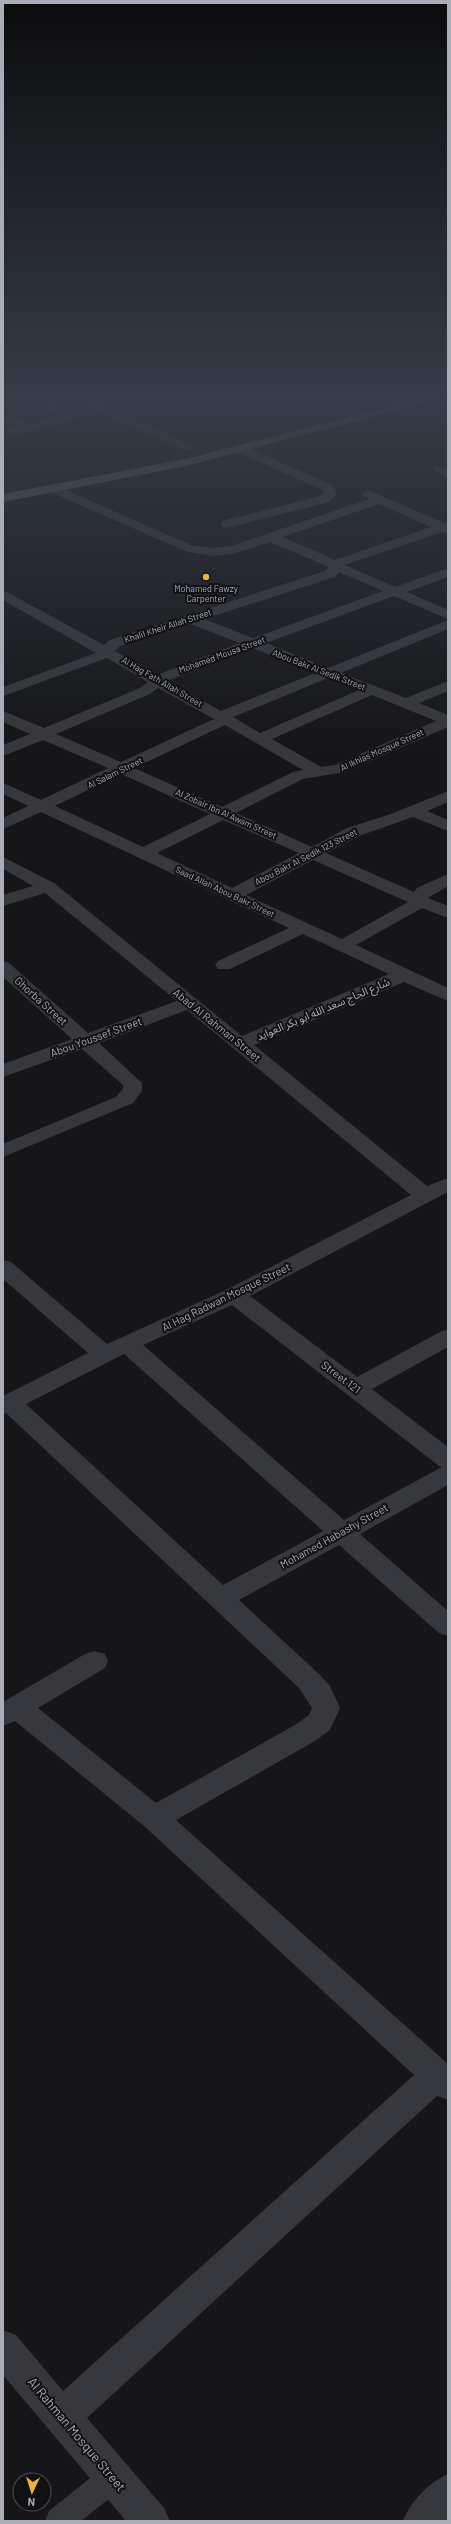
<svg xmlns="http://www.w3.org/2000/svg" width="451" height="2524" viewBox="0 0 451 2524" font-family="Barlow,'Noto Sans Arabic',sans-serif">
<rect width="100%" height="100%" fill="#161618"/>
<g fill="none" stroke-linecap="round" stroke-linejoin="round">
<!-- lane -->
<path fill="#37383d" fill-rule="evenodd" d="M114,2464L124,2467L127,2477L124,2487L81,2521H45L49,2511L104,2467Z"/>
<!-- street -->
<path fill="#37383d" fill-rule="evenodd" d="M19,394H33L74,412L90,408L85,404C94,392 116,394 129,394L128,396L99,403L195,447L189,451L185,450L100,412L3,439V431L18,427L3,421V414L30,424L62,415Z
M241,445L332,485L337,494L329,502L227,528L222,527L221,524L222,521L321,496L324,493L323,490L237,452V446Z
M439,466L448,469V478L433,470L435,467Z
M54,485L191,545L213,548L231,546L369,499L361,494L367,490L444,523L448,522V534L442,532L345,565L395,587L448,568V577L407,592L448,610V619L394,596L266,643L328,668L448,620V629L341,673L406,698L448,681V691L419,703L448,715V727L345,772L303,779L236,813L312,847L347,828L388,815L448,791V802L427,811L448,820V831L413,817L359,836L326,853L414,892L417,888L448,874V886L428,898L448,906V918L422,908L356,945L448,988V1001L404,982L254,1045L427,1186L448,1178V1192L250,1296L357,1377L440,1332L448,1329V1347L372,1389L448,1447V1485L360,1534L448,1611V1636L439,1633L339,1545L239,1600L319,1674L330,1686L340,1708L330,1730L315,1741L176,1820L448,2064V2100L437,2096L87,2418L164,2508L170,2521H126L3,2375V2330L16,2335L63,2391L414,2075L144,1826L15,1721L3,1726V1702L85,1654L95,1651L105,1654L108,1661L105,1668L38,1708L156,1803L295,1725L309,1715L312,1708L299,1688L6,1413L3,1414V1396L88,1353L3,1279V1260L11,1262L107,1344L226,1290L411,1195L187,1010L99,1043L142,1083V1091L133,1103L3,1157V1144L116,1097L123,1089V1085L82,1049L3,1077V1064L72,1039L3,977V961L9,963L88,1033L177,1001L45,893L3,906V895L33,886L3,869V857L54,883L242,1036L389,974L303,934L230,969H218L215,965L218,961L289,928L41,812L3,829V818L28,806L3,794V783L41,800L108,768L43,740L3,756V745L30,734L3,722V711L44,728L140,688L148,682L107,658L3,696V687L96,653L3,600V590L104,645L110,640L325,571L329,567L270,542L233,554L213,556L188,552L50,492L48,489ZM379,504L431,527L335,560L283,537ZM339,572L383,591L253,638L204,619L335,577ZM190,624L240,643L157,675L115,651L120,646ZM253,648L315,673L221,711L167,681ZM328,678L359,690L260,733L233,717ZM158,688L214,719L121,762L56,734L150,694ZM372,695L436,721L335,765L321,767L272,739ZM225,725L303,770L293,772L222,807L134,768ZM121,774L210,814L143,847L55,806ZM223,820L299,853L232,888L157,853ZM313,860L408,902L342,939L246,895ZM232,1305L439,1466L442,1467L344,1520L143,1345ZM124,1354L323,1531L223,1585L26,1404Z
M448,2474V2521H403C411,2501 428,2483 448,2474Z"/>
<!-- primary -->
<path fill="#53555c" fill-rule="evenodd" d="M436,394H448V397L186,466L3,502V494L185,459Z"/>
</g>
<!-- sky -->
<linearGradient id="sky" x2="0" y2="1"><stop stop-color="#0c0c0d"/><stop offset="0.53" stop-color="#363c48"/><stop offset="1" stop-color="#363c48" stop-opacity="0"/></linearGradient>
<rect width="451" height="747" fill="url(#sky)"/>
<!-- markers -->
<circle fill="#f2b134" stroke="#111113" stroke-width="1.5" cx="206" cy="577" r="4"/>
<g text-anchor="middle" stroke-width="4" stroke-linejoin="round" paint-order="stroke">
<!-- far-poi labels -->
<g font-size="9" fill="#a8adb8" stroke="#111113">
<text x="206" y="592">Mohamed Fawzy<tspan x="206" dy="10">Carpenter</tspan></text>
</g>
<!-- far-street labels -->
<g font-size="9" fill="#a8adb8" stroke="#111113">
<text transform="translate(168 626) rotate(-18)" y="3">Khalil Kheir Allah Street</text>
<text transform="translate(222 655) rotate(-20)" y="3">Mohamed Mousa Street</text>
<text transform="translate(319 670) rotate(21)" y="3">Abou Bakr Al Sedik Street</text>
<text transform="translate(162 682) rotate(30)" y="3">Al Hag Fath Allah Street</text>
<text transform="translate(382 750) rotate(-24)" y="3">Al Ikhlas Mosque Street</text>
<text transform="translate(115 773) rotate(-26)" y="3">Al Salam Street</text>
<text transform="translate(226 814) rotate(24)" y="3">Al Zobair Ibn Al Awam Street</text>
<text transform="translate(306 857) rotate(-27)" y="3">Abou Bakr Al Sedik 123 Street</text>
<text transform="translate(225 892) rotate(25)" y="3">Saad Allah Abou Bakr Street</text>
</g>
<!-- street labels -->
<g font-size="11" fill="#a8adb8" stroke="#111113">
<text transform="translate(41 1001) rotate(42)" y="4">Ghorba Street</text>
<text transform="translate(323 1009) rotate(-23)" y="4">شارع الحاج سعد الله ابو بكر العوايد</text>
<text transform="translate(217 1025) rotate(39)" y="4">Abad Al Rahman Street</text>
<text transform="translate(96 1037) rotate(-20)" y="4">Abou Youssef Street</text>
<text transform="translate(226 1297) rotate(-26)" y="4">Al Hag Radwan Mosque Street</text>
<text transform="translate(341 1377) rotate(37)" y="4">Street 121</text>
<text transform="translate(334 1536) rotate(-29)" y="4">Mohamed Habashy Street</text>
</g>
<!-- near-street labels -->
<g font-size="13" fill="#a8adb8" stroke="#111113">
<text transform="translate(77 2434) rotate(50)" y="5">Al Rahman Mosque Street</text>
</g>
</g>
<!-- border -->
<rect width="451" height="2524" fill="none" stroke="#a8adb8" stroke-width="8"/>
<!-- north arrow -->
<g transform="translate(32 2492) rotate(184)"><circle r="19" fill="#111113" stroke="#4d4f55"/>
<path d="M0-3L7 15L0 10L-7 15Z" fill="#f2b134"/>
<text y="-6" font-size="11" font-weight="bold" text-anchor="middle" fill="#a8adb8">N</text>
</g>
</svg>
